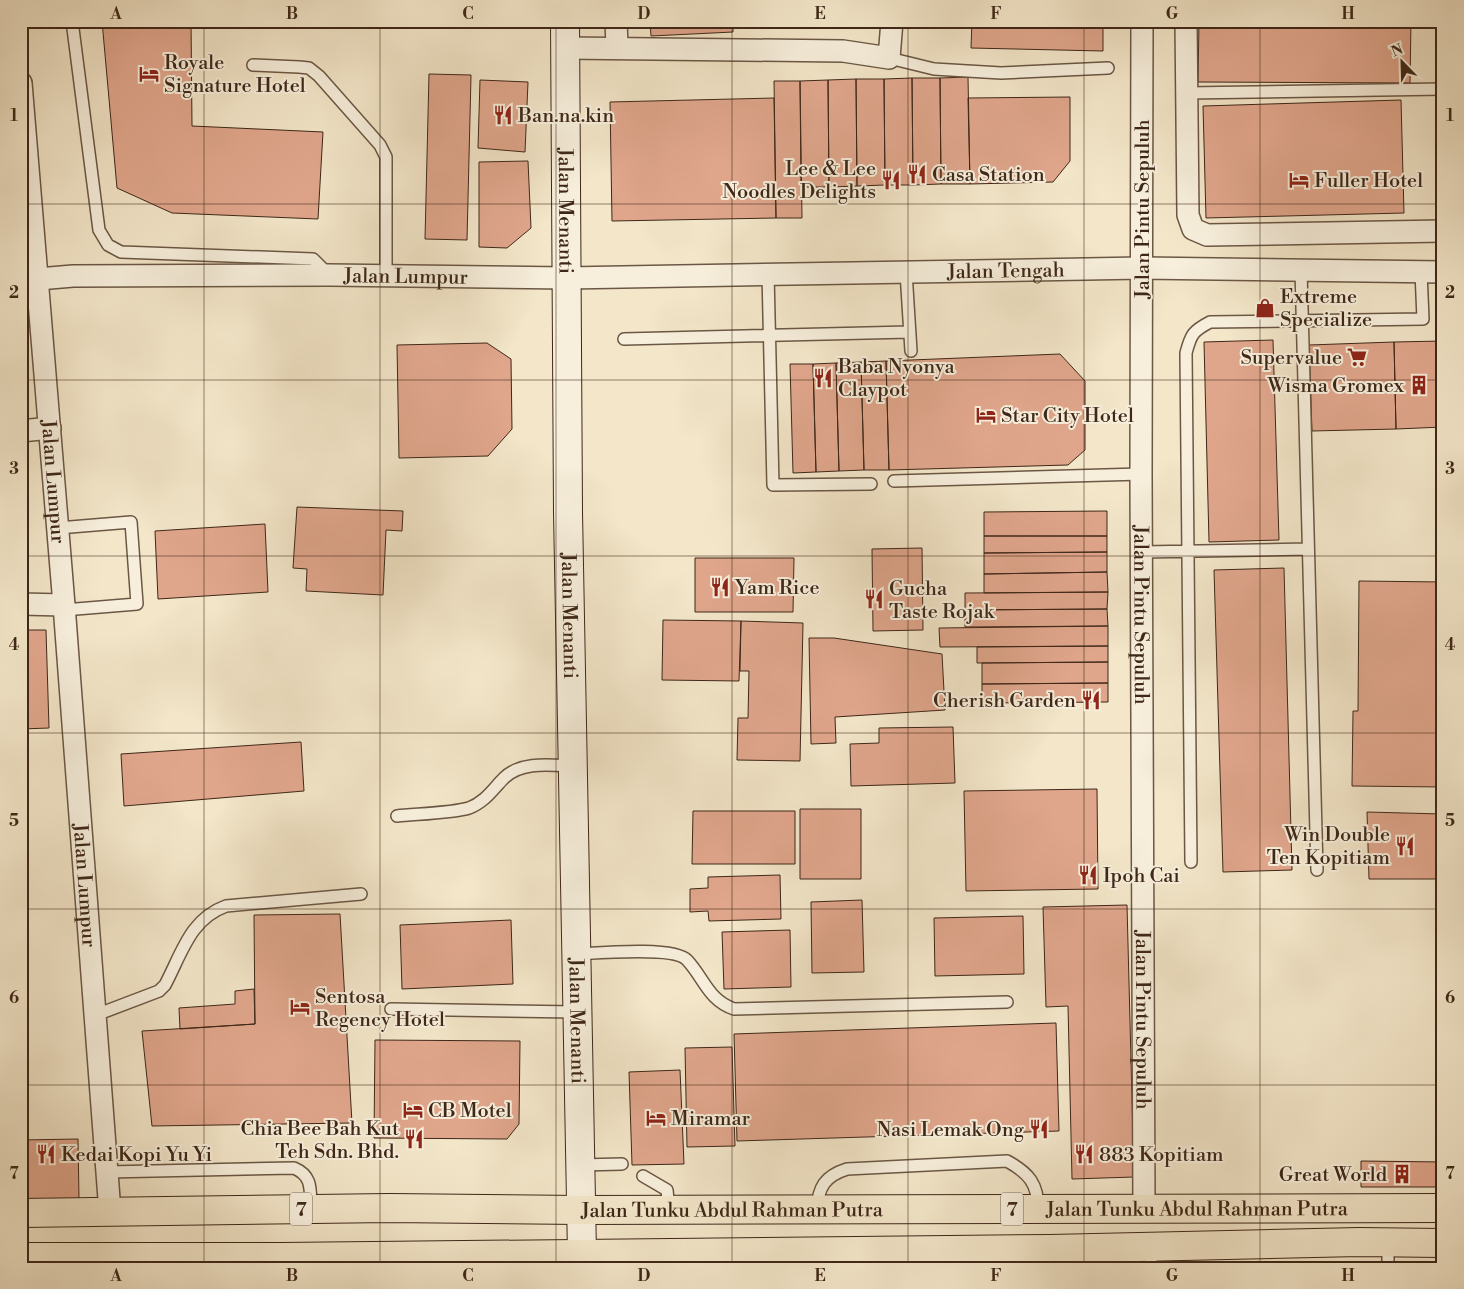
<svg xmlns="http://www.w3.org/2000/svg" width="1464" height="1289" viewBox="0 0 1464 1289" font-family="'Libre Bodoni',serif">
<rect width="100%" height="100%" fill="#f3e6c9"/>
<filter id="stains"><feTurbulence type="fractalNoise" baseFrequency=".004" numOctaves="4"/><feColorMatrix values="0 0 0 0 .2 0 0 0 0 .09 0 0 0 0 .02 0 0 0 .5 -.17"/></filter>
<radialGradient id="worn" r=".72"><stop offset=".6" stop-color="#630" stop-opacity="0"/><stop offset="1" stop-color="#630" stop-opacity=".3"/></radialGradient>
<!-- building -->
<path fill="#e0a68c" stroke="#3e2718" d="M102,21H191L192,126L323,132L318,219L172,213L117,188Z
M650,21H733V32L651,36Z
M752,21H804L752,24Z
M972,21H1103V51L971,48Z
M1199,21H1411L1410,83L1198,82Z
M429,74L471,75L467,240L425,239Z
M968,77L970,184H941L940,78Z
M912,78L913,185H885L884,79Z
M912,78H940L941,184L913,185Z
M856,79L857,186L829,187L828,80Z
M856,79H884L885,185L857,186Z
M480,80L528,82L525,152L478,148Z
M828,80L829,187H801L800,81Z
M774,81H800L802,218H776Z
M1070,97V161L1053,182L970,184L968,98Z
M774,98L776,218L612,221L610,102Z
M1401,100L1404,213L1206,218L1203,106Z
M528,161L531,228L507,248L479,247V162Z
M1273,340L1279,540L1209,542L1204,342Z
M1443,341V427L1396,429L1394,342Z
M1394,342L1396,429L1312,431L1309,345Z
M487,343L511,359L512,429L488,456L399,458L397,345Z
M1060,354L1085,381V450L1068,465L889,470L886,361Z
M886,361L889,470H864L861,362Z
M861,362L864,470L839,471L836,363Z
M836,363L839,471L816,472L813,364Z
M790,364H813L816,472L793,473Z
M297,507L403,511L402,531L386,530L383,595L306,591L307,569L293,568Z
M1107,511V536H984V512Z
M265,524L268,592L158,599L155,531Z
M984,536H1107V552L984,553Z
M922,548L923,630L873,631L872,549Z
M1107,552V572L984,574V553Z
M695,558H794L793,612H695Z
M1284,568L1292,870L1223,872L1214,570Z
M1107,572L1108,592L984,593V574Z
M1359,581L1443,582V787L1352,786L1353,711H1358Z
M1108,592L1107,609L965,610V593Z
M1107,609L1108,626L965,627V610Z
M663,620L741,621L739,681L662,680Z
M741,621L803,623L800,761L737,760L738,718H748L749,671H740Z
M1108,626V646L940,647L939,628Z
M21,630H46L49,728L21,729Z
M809,638H834L942,654L945,710L835,717L836,743L811,744Z
M1108,646V662L977,663V647Z
M1108,662V683L982,684V663Z
M1108,683V702L982,703V684Z
M953,727L955,783L851,786L850,744L879,743V728Z
M301,742L304,791L124,806L121,754Z
M1097,789L1098,889L966,891L964,791Z
M1442,800H1443V879H1369L1367,812L1442,814Z
M800,809H861V879H800Z
M693,811H795V864H692Z
M780,875L781,919L709,921L708,911L690,912V889L708,888V877Z
M862,900L864,972L812,973L811,902Z
M1127,905L1134,1177L1072,1179L1068,1006L1046,1007L1043,907Z
M340,914L352,1123L152,1126L142,1031L255,1024L254,915Z
M1023,916L1024,974L935,976L934,918Z
M511,920L513,984L402,989L400,925Z
M790,930L791,987L724,989L722,932Z
M254,989L255,1024L180,1029L179,1008L235,1004V991Z
M1056,1023L1059,1131L737,1141L734,1034Z
M375,1040L520,1041L519,1124L507,1139L374,1138Z
M732,1047L735,1146L687,1147L685,1048Z
M680,1070L684,1164L632,1165L629,1072Z
M78,1139L79,1199L21,1200V1140Z
M1361,1161L1443,1162V1187H1361Z"/>
<g fill="none" stroke-linecap="round" stroke-linejoin="round">
<defs>
<path id="lane" d="M72,21L99,230L108,245L121,252L313,259L329,275
M889,58L934,69L1001,73L1108,68
M253,65L299,67L309,68L319,76L380,145L386,157V276
M1187,93L1443,89
M1301,270L1317,870
M906,272L911,351
M768,274L773,485L871,484
M624,339L909,332
M894,481L1141,474
M58,528L131,522L137,604L64,610
M1142,552L1308,549
M397,816C415,814 453,813 469,808C485,802 493,789 504,778C521,761 550,765 573,766
M1191,862L1186,353C1191,334 1193,331 1210,322L1423,319L1421,272
M576,954C597,953 675,946 687,960C704,978 708,1000 734,1009L1007,1002
M391,1009L576,1012
M96,1015L159,991L165,985C182,953 190,919 226,906L361,894
M580,1165L622,1164
M108,1172L294,1168C313,1176 310,1190 311,1208
M643,1176L667,1190L669,1209
M817,1210C818,1187 825,1176 847,1169L1007,1161C1029,1173 1038,1184 1038,1209
M1151,1247V1268
M1049,1268L1050,1249
M1388,1268V1242"/>
<g id="street">
<path d="M616,21L617,47"/>
<path id="s1" d="M1142,21L1141,474L1144,1207"/>
<path d="M1186,21L1188,215L1193,229L1207,235L1443,231"/>
<path d="M566,48L843,51L889,58L892,21"/>
<path id="s2" d="M21,83L64,605L110,1212"/>
<path id="s3" d="M38,279L73,276L329,275L567,278L1142,268L1443,272"/>
<path d="M21,431L50,428"/>
<path d="M21,604L64,605"/>
</g>
<g id="secondary">
<path id="s4" d="M565,21L568,512L582,1254"/>
</g>
<g id="primary">
<path id="s5" d="M21,1213L390,1208L581,1210L1443,1208"/>
<path d="M21,1257H280L1050,1249L1359,1242L1443,1243"/>
</g>
</defs>
<!-- lane casing -->
<use href="#lane" stroke="#6b5744" stroke-width="14"/>
<!-- street casing -->
<use href="#street" stroke="#6b5744" stroke-width="24"/>
<!-- secondary casing -->
<use href="#secondary" stroke="#3e2718" stroke-width="30"/>
<!-- primary casing -->
<use href="#primary" stroke="#3e2718" stroke-width="30"/>
<!-- lane -->
<use href="#lane" stroke="#f7efdc" stroke-width="11"/>
<!-- street -->
<use href="#street" stroke="#f7efdc" stroke-width="21"/>
<!-- secondary -->
<use href="#secondary" stroke="#f7efdc" stroke-width="28"/>
<!-- primary -->
<use href="#primary" stroke="#f3e6c9" stroke-width="28"/>
</g>
<!-- grid -->
<path fill="none" stroke="#3e2718" stroke-width="1" stroke-opacity="0.55" d="M204,21V1268M380,21V1268M556,21V1268M732,21V1268M908,21V1268M1084,21V1268M1260,21V1268M21,204H1443M21,380H1443M21,556H1443M21,733H1443M21,909H1443M21,1085H1443"/>
<!-- icons -->
<defs>
<symbol id="hotel-bare" viewBox="-9 -9 18 18"><path d="M-6-4.5h1.5V1H6V5H4.5V3h-9V5H-6ZM-4 0a1.8 1.8 0 1 1 3.6 0ZM.5 0V-2.5h3Q6-2.5 6 0Z" fill="#8f2418" stroke="#f7efdc" stroke-width="2.5" paint-order="stroke"/></symbol>
<symbol id="restaurant-bare" viewBox="-9 -9 18 18"><path d="M-5-6h1v4h1v-4h1v4h1v-4h1v5L-1.5 .5V6h-2V.5L-5-1ZM5-6V6H3V1.5H1.5Q1.5-4 5-6Z" fill="#8f2418" stroke="#f7efdc" stroke-width="2.5" paint-order="stroke"/></symbol>
<symbol id="shop-bare" viewBox="-9 -9 18 18"><path d="M-5-2.5h2.3a2.7 3.5 0 0 1 5.4 0H5L5.5 6h-11ZM-1.5-2.5h3a1.5 2.3 0 0 0-3 0Z" fill="#8f2418" stroke="#f7efdc" stroke-width="2.5" paint-order="stroke"/></symbol>
<symbol id="supermarket-bare" viewBox="-9 -9 18 18"><path d="M-6-5.5h2.5l.6 2H6L4.5 2H-2.5L-4.4-4H-6ZM-1.5 3.2a1.3 1.3 0 1 0 .1 0ZM3 3.2a1.3 1.3 0 1 0 .1 0Z" fill="#8f2418" stroke="#f7efdc" stroke-width="2.5" paint-order="stroke"/></symbol>
<symbol id="building-bare" viewBox="-9 -9 18 18"><path d="M-4-6H4V6H1V3H-1V6H-4ZM-2.5-4.3h1.7v1.8h-1.7ZM.8-4.3h1.7v1.8H.8ZM-2.5-1h1.7V.8h-1.7ZM.8-1h1.7V.8H.8Z" fill="#8f2418" stroke="#f7efdc" stroke-width="2.5" paint-order="stroke"/></symbol>
</defs>
<g fill-rule="evenodd">
<use href="#hotel-bare" x="135" y="60" width="28" height="28"/>
<use href="#restaurant-bare" x="489" y="101" width="28" height="28"/>
<use href="#restaurant-bare" x="903" y="160" width="28" height="28"/>
<use href="#restaurant-bare" x="877" y="166" width="28" height="28"/>
<use href="#hotel-bare" x="1285" y="166" width="28" height="28"/>
<use href="#shop-bare" x="1251" y="294" width="28" height="28"/>
<use href="#supermarket-bare" x="1343" y="343" width="28" height="28"/>
<use href="#restaurant-bare" x="809" y="364" width="28" height="28"/>
<use href="#building-bare" x="1405" y="371" width="28" height="28"/>
<use href="#hotel-bare" x="972" y="401" width="28" height="28"/>
<use href="#restaurant-bare" x="706" y="573" width="28" height="28"/>
<use href="#restaurant-bare" x="860" y="585" width="28" height="28"/>
<use href="#restaurant-bare" x="1077" y="686" width="28" height="28"/>
<use href="#restaurant-bare" x="1391" y="832" width="28" height="28"/>
<use href="#restaurant-bare" x="1074" y="861" width="28" height="28"/>
<use href="#hotel-bare" x="286" y="993" width="28" height="28"/>
<use href="#hotel-bare" x="399" y="1096" width="28" height="28"/>
<use href="#hotel-bare" x="642" y="1104" width="28" height="28"/>
<use href="#restaurant-bare" x="1025" y="1115" width="28" height="28"/>
<use href="#restaurant-bare" x="400" y="1125" width="28" height="28"/>
<use href="#restaurant-bare" x="32" y="1140" width="28" height="28"/>
<use href="#restaurant-bare" x="1070" y="1140" width="28" height="28"/>
<use href="#building-bare" x="1388" y="1160" width="28" height="28"/>
</g>
<g text-anchor="middle" stroke-width="4" stroke-linejoin="round" paint-order="stroke">
<!-- shield labels -->
<g fill="#f7efdc" stroke="#766353" stroke-width="1">
<rect x="290" y="1192.5" width="22" height="33" rx="4"/>
<rect x="1001" y="1192.5" width="22" height="33" rx="4"/>
</g>
<g font-size="19" font-weight="bold" fill="#3e2718">
<text x="301" y="1216">7</text>
<text x="1012" y="1216">7</text>
</g>
<!-- poi labels -->
<g font-size="20" fill="#3e2718" stroke="#f7efdc" text-anchor="start">
<text x="164" y="69">Royale<tspan x="164" dy="23">Signature Hotel</tspan></text>
<text x="518" y="122">Ban.na.kin</text>
<text x="876" y="175" text-anchor="end">Lee &amp; Lee<tspan x="876" dy="23">Noodles Delights</tspan></text>
<text x="932" y="181">Casa Station</text>
<text x="1314" y="187">Fuller Hotel</text>
<text x="1280" y="303">Extreme<tspan x="1280" dy="23">Specialize</tspan></text>
<text x="1342" y="364" text-anchor="end">Supervalue</text>
<text x="838" y="373">Baba Nyonya<tspan x="838" dy="23">Claypot</tspan></text>
<text x="1404" y="392" text-anchor="end">Wisma Gromex</text>
<text x="1001" y="422">Star City Hotel</text>
<text x="735" y="594">Yam Rice</text>
<text x="889" y="595">Gucha<tspan x="889" dy="23">Taste Rojak</tspan></text>
<text x="1076" y="707" text-anchor="end">Cherish Garden</text>
<text x="1390" y="841" text-anchor="end">Win Double<tspan x="1390" dy="23">Ten Kopitiam</tspan></text>
<text x="1103" y="882">Ipoh Cai</text>
<text x="315" y="1003">Sentosa<tspan x="315" dy="23">Regency Hotel</tspan></text>
<text x="428" y="1117">CB Motel</text>
<text x="671" y="1125">Miramar</text>
<text x="399" y="1135" text-anchor="end">Chia Bee Bah Kut<tspan x="399" dy="23">Teh Sdn. Bhd.</tspan></text>
<text x="1024" y="1136" text-anchor="end">Nasi Lemak Ong</text>
<text x="61" y="1161">Kedai Kopi Yu Yi</text>
<text x="1099" y="1161">883 Kopitiam</text>
<text x="1387" y="1181" text-anchor="end">Great World</text>
</g>
<!-- street labels -->
<g font-size="20" fill="#3e2718" stroke="#f7efdc">
<text transform="translate(1142 209) rotate(-90)" y="7">Jalan Pintu Sepuluh</text>
<text dy="7" stroke="none"><textPath href="#s4" startOffset="190">Jalan Menanti</textPath></text>
<text dy="7" stroke="none"><textPath href="#s3" startOffset="968">Jalan Tengah</textPath></text>
<text dy="7" stroke="none"><textPath href="#s3" startOffset="368">Jalan Lumpur</textPath></text>
<text dy="7" stroke="none"><textPath href="#s2" startOffset="400">Jalan Lumpur</textPath></text>
<text dy="7" stroke="none"><textPath href="#s1" startOffset="594">Jalan Pintu Sepuluh</textPath></text>
<text dy="7" stroke="none"><textPath href="#s4" startOffset="595">Jalan Menanti</textPath></text>
<text dy="7" stroke="none"><textPath href="#s2" startOffset="805">Jalan Lumpur</textPath></text>
<text dy="7" stroke="none"><textPath href="#s1" startOffset="999">Jalan Pintu Sepuluh</textPath></text>
<text dy="7" stroke="none"><textPath href="#s4" startOffset="1000">Jalan Menanti</textPath></text>
<text dy="7" stroke="none"><textPath href="#s5" startOffset="1176">Jalan Tunku Abdul Rahman Putra</textPath></text>
<text dy="7" stroke="none"><textPath href="#s5" startOffset="711">Jalan Tunku Abdul Rahman Putra</textPath></text>
</g>
</g>
<!-- margin -->
<rect width="1464" height="1289" fill="none" stroke="#f3e6c9" stroke-width="55"/>
<!-- north arrow -->
<g transform="translate(1402 62) rotate(337)" stroke="#f7efdc" stroke-width="4" paint-order="stroke">
<path d="M0-4L9 19L0 12L-9 19Z" fill="#3e2718"/>
<text y="-8" font-size="14" font-weight="bold" text-anchor="middle" fill="#3e2718">N</text>
</g>
<rect x="28" y="28" width="1408" height="1234" fill="none" stroke="#3e2718" stroke-width="2"/>
<g font-size="16" text-anchor="middle" font-weight="bold" fill="#3e2718">
<text x="116" y="19">A</text>
<text x="292" y="19">B</text>
<text x="468" y="19">C</text>
<text x="644" y="19">D</text>
<text x="820" y="19">E</text>
<text x="996" y="19">F</text>
<text x="1172" y="19">G</text>
<text x="1348" y="19">H</text>
<text x="14" y="121">1</text>
<text x="1450" y="121">1</text>
<text x="14" y="298">2</text>
<text x="1450" y="298">2</text>
<text x="14" y="474">3</text>
<text x="1450" y="474">3</text>
<text x="14" y="650">4</text>
<text x="1450" y="650">4</text>
<text x="14" y="826">5</text>
<text x="1450" y="826">5</text>
<text x="14" y="1003">6</text>
<text x="1450" y="1003">6</text>
<text x="14" y="1179">7</text>
<text x="1450" y="1179">7</text>
<text x="116" y="1281">A</text>
<text x="292" y="1281">B</text>
<text x="468" y="1281">C</text>
<text x="644" y="1281">D</text>
<text x="820" y="1281">E</text>
<text x="996" y="1281">F</text>
<text x="1172" y="1281">G</text>
<text x="1348" y="1281">H</text>
</g>
<rect width="100%" height="100%" filter="url(#stains)"/>
<rect width="100%" height="100%" fill="url(#worn)"/>
</svg>
